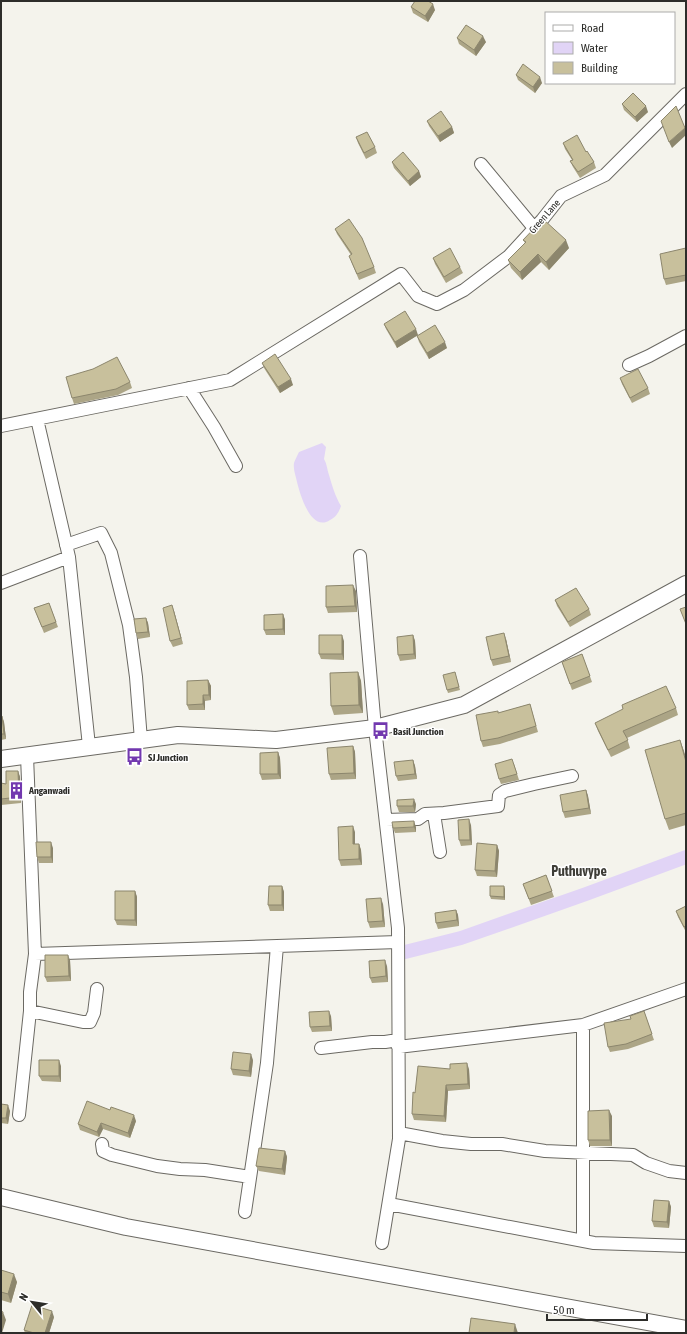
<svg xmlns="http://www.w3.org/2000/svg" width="687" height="1334" viewBox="0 0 687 1334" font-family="'Asap Condensed',sans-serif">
<rect width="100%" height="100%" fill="#f4f3ec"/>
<!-- water -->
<path fill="#e1d4f6" d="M322,443L326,447L324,459C327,464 327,469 329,475C332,485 335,496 341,506C339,512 336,517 330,520C311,533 300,494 297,482C296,476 293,470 294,463C295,460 297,456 299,452Z"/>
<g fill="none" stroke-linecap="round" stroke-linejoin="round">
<!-- canal -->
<path stroke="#e1d4f6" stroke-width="14" d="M405,952L461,938L586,894L686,857"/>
<defs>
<path id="street" d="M481,164L534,228
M629,365L649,356L686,336
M189,388L214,427L236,466
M37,419L69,557L89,746
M1,426L230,380L401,274L418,296L437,304L464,290L509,256L542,220L561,196L605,175L686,94
M66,545L101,533L111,553L129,625L136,677L141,740
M360,556L375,728L398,928L399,1139L382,1243
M1,583L69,557
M434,814L440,852
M386,820L418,819L425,814L444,813L498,806L499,795L505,791L534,784L572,776
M35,954L277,946
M30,1011L83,1022H90L94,1013L97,989
M583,1025V1241
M398,1047L583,1025L686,989
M321,1048L372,1042H385L398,1040
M19,1115L30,1011V992L35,954L27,756
M399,1133L442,1141L471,1144H502L545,1151L633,1155L646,1163L669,1171L686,1173
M102,1144L103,1151L112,1155L157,1166L180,1169L205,1170L250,1177
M389,1204L594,1243L686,1246
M245,1212L267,1063L277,946L398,942"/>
<path id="secondary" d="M1,759L178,735L276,740L375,728L464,705L686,584
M1,1197L126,1227L686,1329"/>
</defs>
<!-- street casing -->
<use href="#street" stroke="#6b6963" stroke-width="14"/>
<!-- secondary casing -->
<use href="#secondary" stroke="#6b6963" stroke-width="18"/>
<!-- street -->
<use href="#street" stroke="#fff" stroke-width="12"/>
<!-- secondary -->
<use href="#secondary" stroke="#fff" stroke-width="16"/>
</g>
<!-- wall -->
<path fill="#aca586" d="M411,7L435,10L428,22L413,13Z
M457,38L486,42L476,56L459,44Z
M516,75L542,83L535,93L518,80Z
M622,104L648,112L637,122L624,110Z
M427,121L452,127L454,133L440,142L429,126Z
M356,137L375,147L377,153L366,159L358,143Z
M563,143L586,152L594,162L596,168L580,178L573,167L570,161L572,160L565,149Z
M392,162L419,171L421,177L410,186L394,168Z
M335,229L374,267L376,273L359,280L351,261V255L337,234Z
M523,240L569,248L549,270L541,262L522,280L511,268L508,260L525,243Z
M686,248V281L666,285L664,279Z
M433,258L460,267L463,273L446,283L435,264Z
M384,324L418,335L397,348L386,329Z
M417,336L447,348L429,359L419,342Z
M262,363L293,385L280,393L264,368Z
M620,378L648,388L650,394L632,403L622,384Z
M130,382L132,388L118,395L74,404L72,398Z
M356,591L357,612L328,613L326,607Z
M555,600L589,609L591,615L570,627L557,606Z
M49,603L58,627L44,633L34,608Z
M174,611L183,644L173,647L170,641Z
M283,614L285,620V635H266L264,630Z
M146,618L148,623L150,637L138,639L136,633Z
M413,635L415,641L416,659L400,661L398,655Z
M506,639L511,662L493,666L491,660Z
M344,641V660L321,659L319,654Z
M582,654L592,682L572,690L562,662Z
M358,672L361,681L363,713L334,715L331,706Z
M455,672L460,690L448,693L447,690Z
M208,680L211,686V700L205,701V710H189L187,705Z
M530,704L538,732L500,744L483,747L481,741L498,711V713Z
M676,708L678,715L627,738L630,748L611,757L598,731L595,723Z
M1,716H2L4,722L6,739L1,740Z
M680,740L686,759V825L669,830L665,819Z
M353,746L355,752L356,779L331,780L329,774Z
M278,752L280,758L281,779L262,780L260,774Z
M413,760L415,766L417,779L398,781L396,776Z
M514,764L519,780L501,784L499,779Z
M18,771L20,777L21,803L1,805V783L6,784Z
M586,790L588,796L591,814L565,818L563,812Z
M416,804L415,812H399L397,806Z
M471,825L472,845L461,846L459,840Z
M416,827V832L395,833L393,828Z
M355,832V844H359L361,850L362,865L341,866L339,860Z
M497,845L499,851L497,877L477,876L475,870Z
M53,848V863H39L37,857Z
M546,875L554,897L531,905L523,884Z
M282,886L284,892V911H270L268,905Z
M505,889V900L491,899L490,896Z
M135,891L137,897V926L117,925L115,920Z
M383,904L385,927L370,928L368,922Z
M686,906V932L678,917L676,911Z
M456,910L458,915L459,926L438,929L436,923Z
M70,960L71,981L47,982L45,977Z
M387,966L388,982L372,983L370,978Z
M644,1011L654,1040L628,1049L610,1052L608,1047L631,1019Z
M331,1016L332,1031L312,1032L310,1027Z
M253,1060L251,1077L233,1075L231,1069Z
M61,1066V1082L42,1081L39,1076Z
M469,1069L470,1089L448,1091L446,1122L414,1120L412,1114L415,1093Z
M1,1104L10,1111L8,1124L1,1123Z
M612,1116V1146H590L588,1140Z
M136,1121L130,1138L103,1129L99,1137L80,1130L78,1124Z
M285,1151L287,1157L285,1175L259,1171L256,1166Z
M669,1201L671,1207L669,1228L654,1227L652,1221Z
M1,1270L17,1282L11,1303L1,1300Z
M54,1317L49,1333H25L24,1330Z"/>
<!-- shaded-wall -->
<path fill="#8c866d" d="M433,4L435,10L428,22L425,16Z
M483,36L486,42L476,56L474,50Z
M540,77L542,83L535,93L533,87Z
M646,106L648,112L637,122L635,117Z
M452,127L454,133L440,142L438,136Z
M685,128L686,135L672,148L669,142Z
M419,171L421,177L410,186L408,181Z
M566,240L569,248L549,270L546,262Z
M538,254L541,262L522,280L520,272Z
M416,329L418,335L397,348L395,342Z
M445,342L447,348L429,359L427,353Z
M291,379L293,385L280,393L278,387Z
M353,585L356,591L357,612L355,606Z
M172,605L174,611L183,644L181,638Z
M283,614L285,620V635L283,629Z
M146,618L148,623L150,637L148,632Z
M504,633L506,639L511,662L509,656Z
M342,635L344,641V660L342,654Z
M413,635L415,641L416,659L414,654Z
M358,672L361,681L363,713L359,705Z
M208,680L211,686V700L209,695Z
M203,695L205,701V710L203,704Z
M2,716L4,722L6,739L4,734Z
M680,740L684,751L686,759V762Z
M353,746L355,752L356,779L354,773Z
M278,752L280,758L281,779L278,774Z
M413,760L415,766L417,779L415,774Z
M18,771L20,777L21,803L19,797Z
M586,790L588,796L591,814L589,808Z
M414,799L416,804L415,812L413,806Z
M469,819L471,825L472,845L470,840Z
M414,821L416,827V832L414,827Z
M353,826L355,832V850L353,844Z
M51,842L53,848V863L51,857Z
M359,844L361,850L362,865L359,859Z
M497,845L499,851L497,877L495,871Z
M282,886L284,892V911L282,905Z
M504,886L505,889V900L504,897Z
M135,891L137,897V926L135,920Z
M381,898L383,904L385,927L383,921Z
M456,910L458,915L459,926L457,920Z
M68,955L70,960L71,981L69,976Z
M385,960L387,966L388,982L386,976Z
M329,1011L331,1016L332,1031L330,1026Z
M251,1054L253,1060L251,1077L249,1071Z
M59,1060L61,1066V1082L59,1076Z
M467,1063L469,1069L470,1089L468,1084Z
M446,1085L448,1091L446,1122L444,1116Z
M8,1105L10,1111L8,1124L6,1118Z
M609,1110L612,1116V1146L610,1140Z
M134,1115L136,1121L130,1138L128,1133Z
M101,1123L103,1129L99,1137L97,1132Z
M285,1151L287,1157L285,1175L282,1169Z
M669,1201L671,1207L669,1228L667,1222Z
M14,1274L17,1282L11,1303L8,1294Z
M52,1311L54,1317L49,1333H45Z
M3,1312L6,1320L2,1333H1V1318Z
M515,1324L518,1333H514Z"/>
<!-- building -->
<path fill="#c8c09c" stroke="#8c866d" d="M415,1H428L433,4L425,16L411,7Z
M466,25L483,36L474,50L457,38Z
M523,64L540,77L533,87L516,75Z
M633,93L646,106L635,117L622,104Z
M676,106L685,128L669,142L661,121Z
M441,111L452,127L438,136L427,121Z
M367,132L375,147L364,153L356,137Z
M577,135L586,152L587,151L594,162L578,172L570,161L573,160L563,143Z
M403,152L419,171L408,181L392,162Z
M349,219L362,238L374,267L357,274L349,256L352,254L335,229Z
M543,219L566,240L546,262L538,254L520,272L508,260L526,242L523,240Z
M450,248L460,267L444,277L433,258Z
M686,248V275L664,279L660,254Z
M405,311L416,329L395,342L384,324Z
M435,325L445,342L427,353L417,336Z
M275,354L291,379L278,387L262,363Z
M117,357L130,382L116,389L72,398L66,377L93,369Z
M638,369L648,388L630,398L620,378Z
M353,585L355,606L326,607V586Z
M576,588L589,609L568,622L555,600Z
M49,603L56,622L42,627L34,608Z
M172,605L181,638L170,641L163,608Z
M686,607V624L680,609Z
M283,614V629L264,630V615Z
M146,618L148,632L136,633L134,619Z
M504,633L509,656L491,660L486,637Z
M319,635H342V654H319Z
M413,635L414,654L398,655L397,637Z
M582,654L590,676L570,684L562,662Z
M358,672L359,705L331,706L330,673Z
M455,672L459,687L447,690L443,675Z
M208,680L209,695H203V704L187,705V681Z
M666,686L676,708L623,731L628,740L608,750L595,723L623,709L622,705Z
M530,704L536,726L498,738L481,741L476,715L498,711V713Z
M1,716H2L4,734H1Z
M680,740L686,762V813L665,819L645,750Z
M353,746L354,773L329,774L327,748Z
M278,752V774H260V753Z
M512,759L517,774L499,779L495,764Z
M413,760L415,774L396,776L394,762Z
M6,771H18L19,797L1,799V783L6,784Z
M586,790L589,808L563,812L560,795Z
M414,799L413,806H397V800Z
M469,819L470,840H459L458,820Z
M414,821V827L393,828L392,822Z
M353,826V844H359V859L339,860L338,827Z
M36,842H51V857H37Z
M477,843L497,845L495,871L475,870Z
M546,875L552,891L529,899L523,884Z
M269,886H282V905H268Z
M490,886H504V897L490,896Z
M115,891H135V920H115Z
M381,898L383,921L368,922L366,899Z
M686,906V926L684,927L676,911Z
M456,910L457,920L436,923L435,913Z
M45,955H68L69,976L45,977Z
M385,960L386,976L370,978L369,961Z
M329,1011L330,1026L310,1027L309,1012Z
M644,1011L652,1034L626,1044L608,1047L604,1023L631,1019L630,1016Z
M233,1052L251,1054L249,1071L231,1069Z
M39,1060H59V1076H39Z
M467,1063L468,1084L446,1085L444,1116L412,1114L413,1092L415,1093L418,1066L450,1069V1064Z
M87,1101L110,1110L111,1107L134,1115L128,1133L101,1123L97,1132L78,1124Z
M1,1104L8,1105L6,1118H1Z
M609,1110L610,1140H588V1111Z
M259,1148L285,1151L282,1169L256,1166Z
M654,1200L669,1201L667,1222L652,1221Z
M1,1270L14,1274L8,1294L1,1292Z
M32,1305L52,1311L45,1333H34L24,1330Z
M1,1311L3,1312L1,1318Z
M471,1318L515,1324L514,1333H469Z"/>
<!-- icons -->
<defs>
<symbol id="bus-bare" viewBox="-9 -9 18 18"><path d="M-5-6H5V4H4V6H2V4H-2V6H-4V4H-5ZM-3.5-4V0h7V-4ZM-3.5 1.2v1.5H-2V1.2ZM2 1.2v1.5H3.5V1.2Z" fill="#7238af" stroke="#fff" stroke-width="2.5" paint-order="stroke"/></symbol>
<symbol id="building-bare" viewBox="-9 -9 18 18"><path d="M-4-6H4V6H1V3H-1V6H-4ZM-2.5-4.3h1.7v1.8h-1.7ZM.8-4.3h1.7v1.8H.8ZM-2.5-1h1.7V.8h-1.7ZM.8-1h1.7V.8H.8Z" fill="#7238af" stroke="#fff" stroke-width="2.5" paint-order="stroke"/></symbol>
</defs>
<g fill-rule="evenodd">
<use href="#bus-bare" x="368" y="718" width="25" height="25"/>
<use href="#bus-bare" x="122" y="744" width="25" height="25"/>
<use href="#building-bare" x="4" y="778" width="25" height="25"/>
</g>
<g text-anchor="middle" stroke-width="3" stroke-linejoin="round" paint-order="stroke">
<!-- street labels -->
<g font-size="10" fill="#2d2d2a" stroke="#fff">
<text transform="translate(544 216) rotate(-49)" y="4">Green Lane</text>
</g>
<!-- poi labels -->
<g font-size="10" font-weight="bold" fill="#2d2d2a" stroke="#fff" text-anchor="start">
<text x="393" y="735">Basil Junction</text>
<text x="148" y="761">SJ Junction</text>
<text x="29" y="794">Anganwadi</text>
</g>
<!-- district labels -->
<g font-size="14" font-weight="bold" fill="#3e3d37" stroke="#fff">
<text x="579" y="876">Puthuvype</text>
</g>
</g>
<!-- border -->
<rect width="687" height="1334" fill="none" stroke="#2d2d2a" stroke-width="4"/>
<!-- legend -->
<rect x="545" y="12" width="130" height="72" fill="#ffffff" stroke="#ababaa"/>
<rect x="553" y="25" width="20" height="6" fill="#ffffff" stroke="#ababaa"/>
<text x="581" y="32" font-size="12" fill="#2d2d2a">Road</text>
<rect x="553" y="42" width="20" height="12" fill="#e1d4f6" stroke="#ababaa"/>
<text x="581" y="52" font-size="12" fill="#2d2d2a">Water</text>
<rect x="553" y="62" width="20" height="12" fill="#c8c09c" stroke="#ababaa"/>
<text x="581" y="72" font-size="12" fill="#2d2d2a">Building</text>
<!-- north arrow -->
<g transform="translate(32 1302) rotate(300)" stroke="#ffffff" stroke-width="3" paint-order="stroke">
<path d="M0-3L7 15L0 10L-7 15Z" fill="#2d2d2a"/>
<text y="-6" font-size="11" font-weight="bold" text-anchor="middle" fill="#2d2d2a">N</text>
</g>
<!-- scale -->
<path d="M547 1314v6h100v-6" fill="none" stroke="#2d2d2a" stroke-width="2"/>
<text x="553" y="1314" font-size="12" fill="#2d2d2a" stroke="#ffffff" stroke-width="3" paint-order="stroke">50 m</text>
</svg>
